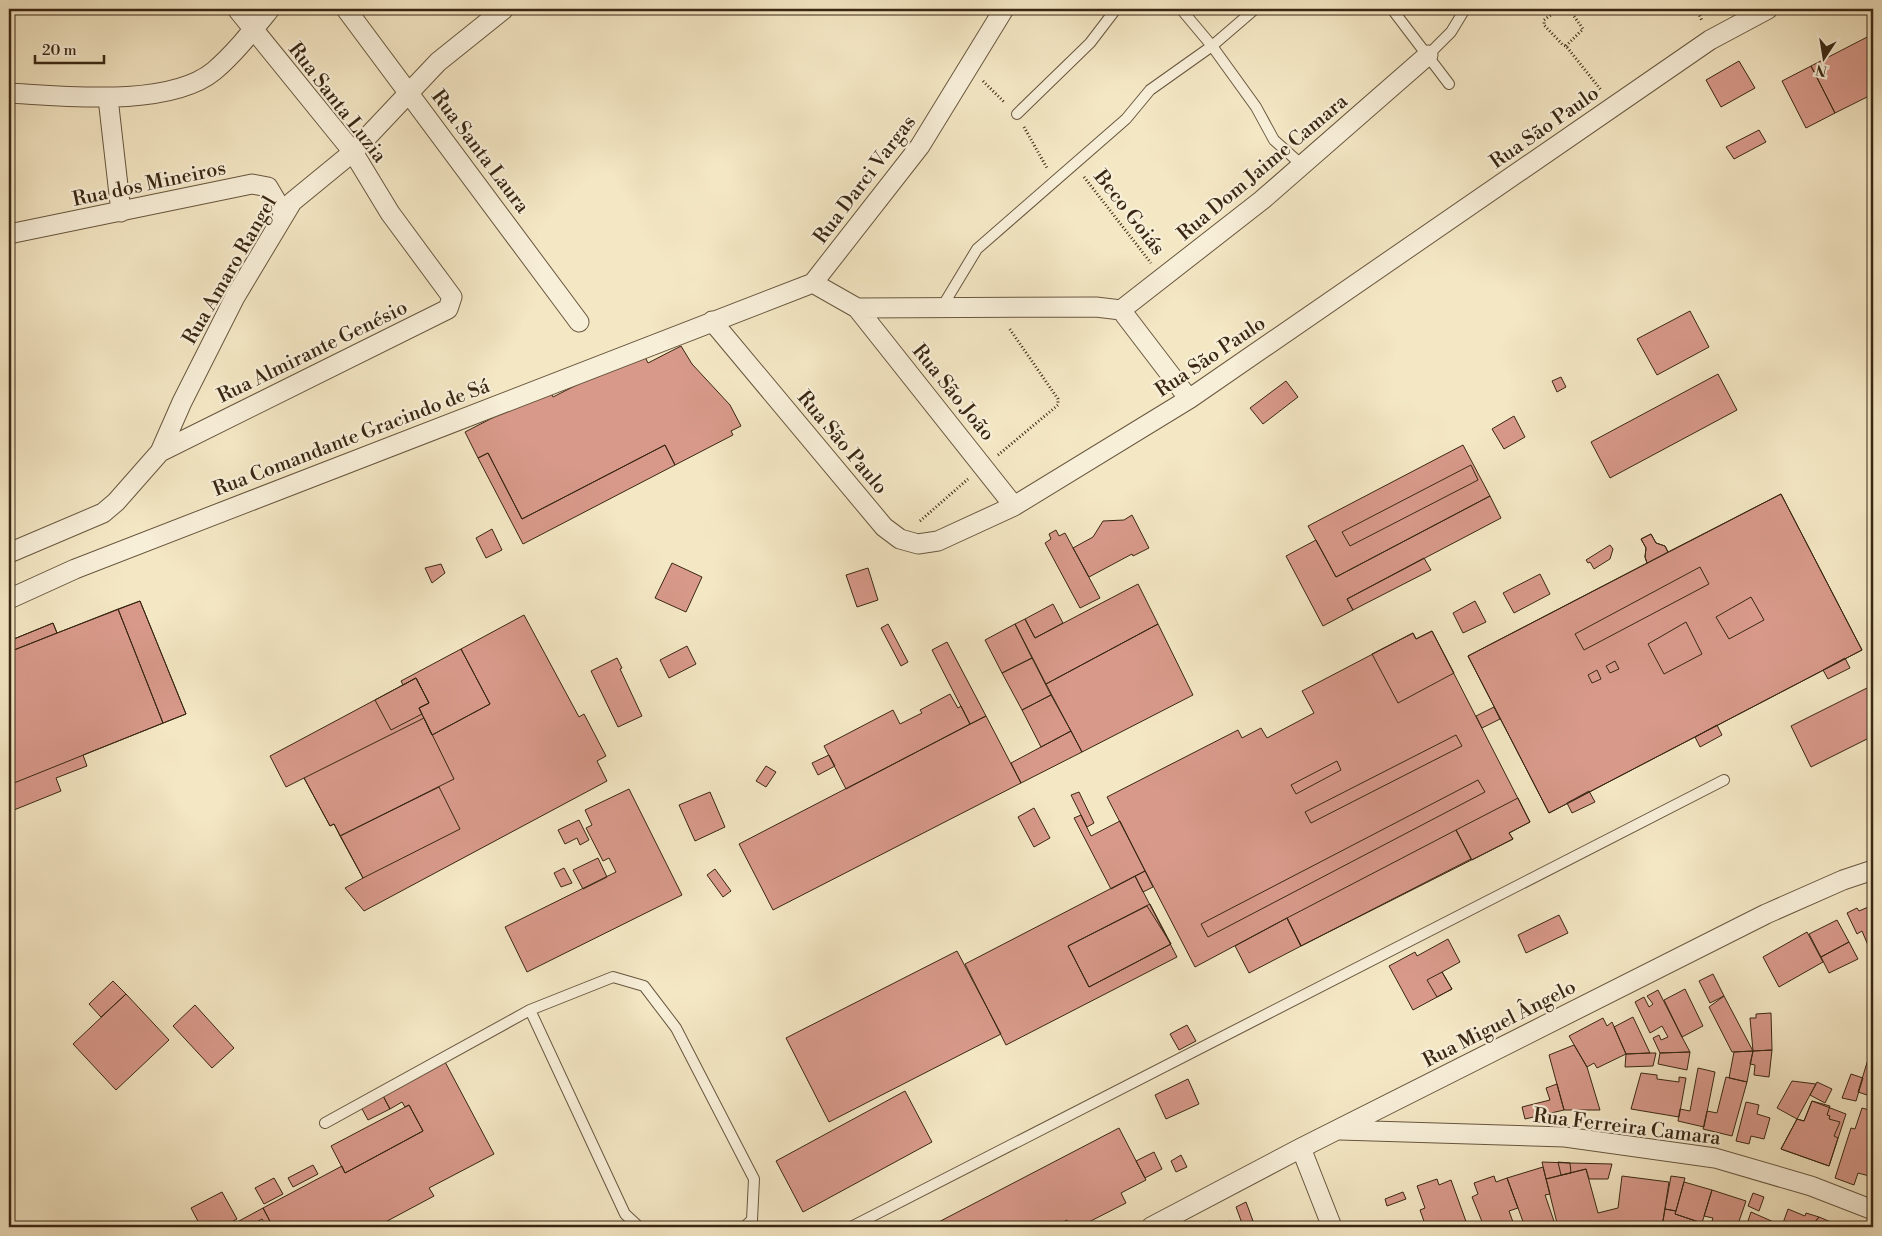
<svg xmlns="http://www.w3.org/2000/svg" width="1882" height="1236" viewBox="0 0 1882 1236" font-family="'Libre Bodoni',serif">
<rect width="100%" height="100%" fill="#f4e7c4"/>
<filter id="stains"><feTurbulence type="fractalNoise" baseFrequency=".004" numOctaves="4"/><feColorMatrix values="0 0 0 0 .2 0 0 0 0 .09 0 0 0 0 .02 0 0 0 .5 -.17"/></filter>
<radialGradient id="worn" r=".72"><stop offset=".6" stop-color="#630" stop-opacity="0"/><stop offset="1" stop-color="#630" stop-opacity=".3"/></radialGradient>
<!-- building -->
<path fill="#d8998a" stroke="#392713" d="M1873,34V94L1835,113L1811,66Z
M1739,61L1755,88L1721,107L1706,80Z
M1811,66L1835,113L1806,128L1782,81Z
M1759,130L1766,142L1734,159L1726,147Z
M1690,311L1709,347L1657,375L1637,339Z
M681,346L692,364L730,405L741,426L731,431L733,435L675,465L665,445L522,519L488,453L478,458L465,432L549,389L553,397L624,361L644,355L648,363Z
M1718,374L1737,410L1610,478L1591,442Z
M1561,377L1566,387L1557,392L1552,381Z
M1286,381L1298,397L1263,424L1250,408Z
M1514,416L1525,437L1504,449L1492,429Z
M665,445L675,465L523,544L478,458L488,453L522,519Z
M1463,445L1490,496L1336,577L1308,526Z
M1471,465L1478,480L1350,546L1342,532Z
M1781,494L1862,650L1549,813L1468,656L1647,563L1645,557L1646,548L1641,539L1651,534L1656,543L1665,546L1668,552Z
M1781,494L1862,650L1549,813L1468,656Z
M1490,496L1501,518L1347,599L1353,610L1323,626L1286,556L1316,540L1336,577Z
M1132,515L1149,548L1133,556L1132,554L1089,577L1073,548L1093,537L1103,521L1124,520Z
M492,529L502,550L486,558L476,538Z
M1056,530L1059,536L1065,533L1100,598L1080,608L1045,543L1051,539L1049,534Z
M1651,534L1656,543L1665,546L1668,552L1647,563L1645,557L1646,548L1641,539Z
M1610,545L1613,549L1610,559L1594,569L1590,562L1588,563L1586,560Z
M1424,558L1431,570L1353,610L1347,599Z
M672,563L702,577L686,612L655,598Z
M441,564L445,573L432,583L425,568Z
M1700,567L1709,584L1584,650L1575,634Z
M868,568L878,600L857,607L846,575Z
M1540,574L1550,594L1514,613L1503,593Z
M1138,584L1158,624L1046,684L1015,624L1025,619L1035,638Z
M1751,597L1764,620L1729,639L1716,617Z
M140,601L186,714L163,723L118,609Z
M140,601L186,714L83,755L87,766L56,778L61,791L9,812V641L53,623L57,633Z
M1475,601L1486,622L1463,633L1453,613Z
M1053,604L1063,623L1035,638L1025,619Z
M118,609L163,723L9,785V652Z
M524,615L579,717L584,714L606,756L597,761L607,781L364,911L345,888L363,878L334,824L330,826L304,778L286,787L270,756L416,678L429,703L419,708L432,735L490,704L461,649Z
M1686,622L1702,654L1664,674L1648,644Z
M53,623L57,633L9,652V641Z
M888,624L908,662L901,666L881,628Z
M1015,624L1032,658L1002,673L985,640Z
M1158,624L1193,695L1082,752L1046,684Z
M1432,631L1530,822L1509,833L1513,839L1301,946L1287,918L1195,967L1107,797L1238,730L1242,738L1261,728L1267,738L1314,713L1302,691L1413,633L1416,639Z
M1432,631L1454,673L1398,703L1372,654L1413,633L1416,639Z
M947,642L986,716L970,724L932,650Z
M687,646L696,664L669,678L660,660Z
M461,649L490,704L432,735L419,708L429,703L416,678L403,685L401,681Z
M617,658L622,668L620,669L642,716L618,727L591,671Z
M1032,658L1051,695L1022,710L1002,673Z
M1845,658L1850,668L1828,679L1823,670Z
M1615,661L1619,669L1610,673L1606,666Z
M1597,670L1601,679L1592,683L1588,675Z
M416,678L429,703L419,708L422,714L391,730L375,700Z
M1873,685V736L1811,767L1791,726Z
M950,694L958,708L961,706L970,724L846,789L824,746L893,710L900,724L922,713L920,710Z
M1051,695L1071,731L1041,747L1022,710Z
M1494,707L1500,719L1482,728L1476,716Z
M986,716L1021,783L773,910L739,844Z
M424,718L454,779L340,836L334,824L330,826L304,778Z
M1717,725L1722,735L1700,747L1695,737Z
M1071,731L1082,752L1021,783L1011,763Z
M1456,735L1462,746L1311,823L1305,812Z
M829,755L835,766L818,775L812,763Z
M1337,761L1341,770L1296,794L1291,785Z
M766,766L776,772L766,787L756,781Z
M1478,780L1485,792L1208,937L1201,924Z
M439,787L460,829L363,878L340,836Z
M629,789L682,895L527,972L505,927L616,872L609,858L603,861L586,828L592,825L585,810Z
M1589,791L1595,802L1572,813L1567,803Z
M710,792L725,827L695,841L679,805Z
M1079,792L1094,823L1087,827L1071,795Z
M1518,798L1530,822L1509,833L1513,839L1472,860L1456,830Z
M1034,808L1050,838L1034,847L1018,817Z
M1081,815L1091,836L1120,821L1145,871L1111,889L1074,818Z
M579,820L589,840L580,845L577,838L565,844L558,830Z
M1456,830L1471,859L1301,946L1287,918Z
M598,858L607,877L583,889L573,870Z
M564,868L572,883L561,887L554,873Z
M715,869L731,891L723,897L707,875Z
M1145,871L1153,887L1143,892L1135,876Z
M1135,876L1177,957L1006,1045L965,964Z
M1150,904L1171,944L1089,987L1068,946Z
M1873,905V948L1870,950L1862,931L1857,934L1847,913L1857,908L1859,911Z
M1147,906L1171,944L1089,987L1068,946Z
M1559,915L1568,933L1526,953L1518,935Z
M1287,918L1301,946L1249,973L1235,946Z
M1837,920L1849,942L1821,957L1809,934Z
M1807,932L1823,962L1779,987L1763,957Z
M1448,939L1460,962L1442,972L1452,989L1413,1010L1389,966L1415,952L1417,956Z
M1849,942L1858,959L1829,973L1821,957Z
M957,951L1001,1034L829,1122L786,1038Z
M1442,972L1452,989L1437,997L1427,980Z
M1713,974L1724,996L1710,1003L1699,981Z
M113,981L126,994L101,1017L89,1004Z
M1685,989L1703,1026L1682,1037L1664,1000Z
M1658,990L1682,1037L1690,1052L1660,1053L1653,1038L1659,1035L1661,1040L1668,1037L1662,1026L1650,1033L1635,1002L1644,997L1649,1007L1653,1004L1647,996Z
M126,994L169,1040L116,1090L73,1044Z
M1724,996L1753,1051L1732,1052L1709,1007Z
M195,1005L234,1048L212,1068L173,1026Z
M1771,1013L1772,1050L1753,1051L1750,1018H1756V1014Z
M1633,1017L1650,1053L1626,1054L1614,1027Z
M1603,1018L1607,1026L1612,1022L1626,1054L1597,1068L1594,1063L1587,1067L1569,1036Z
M1187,1025L1196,1041L1179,1050L1170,1034Z
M1574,1045L1587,1067L1600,1110H1564L1549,1055Z
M1772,1050L1769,1077L1754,1075L1755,1065L1750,1064L1753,1051Z
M1753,1051L1747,1082L1729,1078L1734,1052Z
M1690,1052L1687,1070L1658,1064L1660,1053Z
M1650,1053H1656L1653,1066L1625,1067L1626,1054Z
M1870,1053L1873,1059V1097L1858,1092Z
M444,1060L494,1154L429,1188L434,1196L376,1227H273L263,1208L342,1166L345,1173L423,1131L409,1105L405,1107L402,1102L390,1109L382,1094Z
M1698,1068L1715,1072L1704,1127L1678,1121L1680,1109L1690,1111Z
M1641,1073L1657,1075V1079L1679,1082V1077L1686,1078L1679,1117L1631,1109Z
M1851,1074L1863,1078L1856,1101L1842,1098Z
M1726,1077L1747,1082L1732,1136L1703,1129L1707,1111L1717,1113Z
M1188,1079L1199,1104L1166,1119L1155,1095Z
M1792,1081L1816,1084L1797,1119L1777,1108Z
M1817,1082L1832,1089L1825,1103L1810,1095Z
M1557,1084L1564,1110L1525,1119L1522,1107L1550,1100L1546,1088Z
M905,1091L932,1142L803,1212L776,1161Z
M382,1094L390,1109L368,1120L360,1105Z
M1812,1101L1830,1106L1827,1115L1830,1116L1829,1119L1840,1122L1834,1136L1838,1138L1829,1166L1781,1149L1797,1119L1804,1121Z
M1812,1101L1846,1114L1829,1166L1781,1149L1797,1119L1804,1121Z
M1746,1102L1759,1105L1757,1114L1770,1118L1764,1139L1751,1136L1749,1144L1736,1141Z
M409,1105L423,1131L345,1173L331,1146Z
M1862,1108L1873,1111V1177L1858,1173L1854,1185L1835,1178L1851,1128L1855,1129Z
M1119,1128L1146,1180L1121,1193L1126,1203L1079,1227H1071L1067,1220L1054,1227H929Z
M1154,1152L1162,1169L1145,1178L1136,1161Z
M1181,1155L1187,1167L1176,1172L1171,1161Z
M1542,1162L1570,1163L1612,1164L1608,1179H1589L1586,1169L1546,1179Z
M1558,1162L1570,1163L1571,1173L1561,1175Z
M313,1165L318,1174L293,1187L288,1178Z
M1543,1167L1550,1194L1545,1195L1556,1227H1525L1507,1178Z
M1586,1169L1598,1213L1618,1208L1622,1176L1669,1182L1662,1227H1558L1546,1179Z
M1494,1176L1496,1182L1507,1178L1518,1208L1509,1211L1513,1222L1500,1227H1490L1488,1222L1483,1224L1472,1197L1478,1194L1474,1183Z
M1671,1176L1685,1178L1676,1211L1665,1209Z
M274,1178L283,1194L264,1204L255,1188Z
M1437,1179L1439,1185L1451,1180L1468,1227H1426L1420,1210L1425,1208L1417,1186Z
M1684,1182L1712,1190L1702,1223L1675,1214Z
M1712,1190L1746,1201L1737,1227H1710L1713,1218L1704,1216Z
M222,1192L237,1219L222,1227H201L191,1208Z
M1403,1192L1406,1199L1387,1206L1385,1199Z
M1753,1193L1764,1197L1759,1211L1748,1206Z
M1246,1202L1253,1221L1243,1226L1236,1207Z
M263,1208L273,1227H266L262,1219L248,1227H228Z
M1665,1209L1676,1211L1675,1214L1699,1222L1697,1227H1662Z
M1788,1209L1805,1216L1806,1213L1819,1217L1811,1227H1785L1782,1226Z
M1751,1212L1776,1223L1775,1227H1746Z
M1819,1217L1831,1222L1827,1227H1811Z
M1230,1221L1232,1227H1213Z
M1253,1221L1255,1227H1239L1243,1226Z"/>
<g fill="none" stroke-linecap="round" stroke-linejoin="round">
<defs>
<path id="service" d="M1181,9L1212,46L1256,107L1274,140L1303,166
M1392,9L1449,84
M1428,55L1451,32L1465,9
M1017,114L1090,43L1116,9
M942,307L977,249L1126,119L1150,90L1212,46L1255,9
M530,1010L625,1214L639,1227
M325,1123L530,1010L613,977L644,986L676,1028L754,1179L752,1220L744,1227
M851,1227L1724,780"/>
<path id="minor" d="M346,9L579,322
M9,93C63,96 169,108 214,71C235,53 253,30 270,9
M108,98L121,212
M9,234L252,184L268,187L284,214
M813,283L857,308L1096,307L1121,310L1189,399
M857,308L1014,506
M1121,310L1262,200L1428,55
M712,321L884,527L900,539L918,544L938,541L1014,506L1189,399L1710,40L1768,9
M160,452L448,309L452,297L390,213L353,152L237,9
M9,553L103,513L116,502L160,452L182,402L235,297L292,202L353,152L438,62L504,9
M9,599L75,569L813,283L920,146L1004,9
M1340,1130L1565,1137L1715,1158L1811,1186L1873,1210
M1301,1148L1332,1227
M1151,1227L1301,1148L1766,914L1843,880L1873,870"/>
</defs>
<!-- service casing -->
<use href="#service" stroke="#68573f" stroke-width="12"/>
<!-- minor casing -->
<use href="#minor" stroke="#68573f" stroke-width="21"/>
<!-- path -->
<path stroke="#392713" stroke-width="3" stroke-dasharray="1 2.5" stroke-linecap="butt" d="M1559,9L1544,20V25L1563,45L1566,46L1601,90
M1697,9L1702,21
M1566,46L1583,29L1569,9
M983,81L1005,103
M1024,127L1047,168
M1084,177L1151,263
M998,455L1058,405V399L1009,328
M920,521L968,479"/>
<!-- service -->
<use href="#service" stroke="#f8efd9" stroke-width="10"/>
<!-- minor -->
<use href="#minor" stroke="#f8efd9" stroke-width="19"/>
</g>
<g text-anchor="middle" stroke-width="4.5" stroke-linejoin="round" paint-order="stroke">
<!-- street labels -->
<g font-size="20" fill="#392713" stroke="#f8efd9">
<text transform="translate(338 102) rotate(52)" y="7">Rua Santa Luzia</text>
<text transform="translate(1544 127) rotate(-35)" y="7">Rua São Paulo</text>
<text transform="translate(481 151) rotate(53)" y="7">Rua Santa Laura</text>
<text transform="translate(1262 167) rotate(-40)" y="7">Rua Dom Jaime Camara</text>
<text transform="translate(864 179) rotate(-53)" y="7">Rua Darci Vargas</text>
<text transform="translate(149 183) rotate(-12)" y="7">Rua dos Mineiros</text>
<text transform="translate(1130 212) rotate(52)" y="7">Beco Goiás</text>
<text transform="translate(229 270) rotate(-60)" y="7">Rua Amaro Rangel</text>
<text transform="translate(312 351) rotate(-26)" y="7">Rua Almirante Genésio</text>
<text transform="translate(1210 356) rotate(-34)" y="7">Rua São Paulo</text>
<text transform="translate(954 392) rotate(51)" y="7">Rua São João</text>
<text transform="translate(351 437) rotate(-21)" y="7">Rua Comandante Gracindo de Sá</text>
<text transform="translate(843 442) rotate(50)" y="7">Rua São Paulo</text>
<text transform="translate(1499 1023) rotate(-27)" y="7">Rua Miguel Ângelo</text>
<text transform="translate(1627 1126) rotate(7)" y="7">Rua Ferreira Camara</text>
</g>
</g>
<!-- margin -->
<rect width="1882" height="1236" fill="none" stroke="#f4e7c4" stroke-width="30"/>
<rect x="10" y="10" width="1862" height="1216" fill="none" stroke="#392713" stroke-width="2.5"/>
<rect x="15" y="15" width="1852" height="1206" fill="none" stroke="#392713"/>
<!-- north arrow -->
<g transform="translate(1824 58) rotate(192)" stroke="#f8efd9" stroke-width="4" paint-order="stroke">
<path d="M0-4L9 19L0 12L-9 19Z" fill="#392713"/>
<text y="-8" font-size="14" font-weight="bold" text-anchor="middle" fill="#392713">N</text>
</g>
<!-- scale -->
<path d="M35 55v8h69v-8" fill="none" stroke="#392713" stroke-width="2.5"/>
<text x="42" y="55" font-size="15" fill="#392713" stroke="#f8efd9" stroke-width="4" paint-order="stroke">20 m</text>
<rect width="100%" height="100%" filter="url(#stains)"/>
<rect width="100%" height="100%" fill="url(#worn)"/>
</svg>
